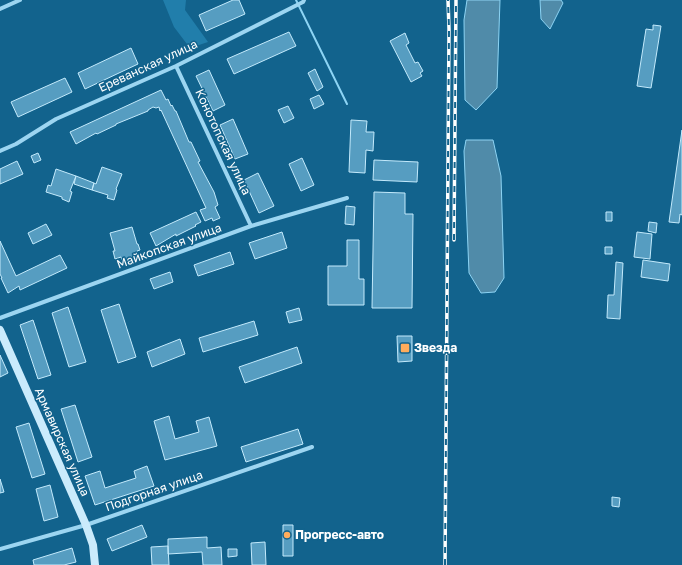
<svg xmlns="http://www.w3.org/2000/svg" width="682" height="565" viewBox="0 0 682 565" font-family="'Golos Text',sans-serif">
<rect width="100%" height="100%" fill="#12638d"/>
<!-- green -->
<path fill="#217eab" d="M163,0H186L185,10L208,42L190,48L174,27Z"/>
<!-- water -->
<path fill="#508ba9" stroke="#8dd4f4" d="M467,0H500L497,88L476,110L465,100L464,20Z
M540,0H561L563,3L550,29L541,19Z
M466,140H493L501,176L504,278L495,292L481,293L469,273L464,151Z"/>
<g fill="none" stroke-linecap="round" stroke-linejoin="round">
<!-- stream -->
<path stroke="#8dd4f4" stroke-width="2" d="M296,0L347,104"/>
</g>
<!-- building -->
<path fill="#569dc1" stroke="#c3eafc" d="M233,0H239L245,14L206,31L199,15Z
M653,25L661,26L651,88L637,86L646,29L653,30Z
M289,32L296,46L234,74L227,59Z
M405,33L409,43L406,45L415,63L418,62L423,71L420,73L422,76L411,82L390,41Z
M131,48L138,64L85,89L78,73Z
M315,69L323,87L317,91L308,73Z
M209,70L225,105L213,111L196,76Z
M65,78L72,92L18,117L11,102Z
M161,90L166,100L168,99L171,106L172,105L175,111H176L189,142H191L200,161L198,162L214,192L218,205L215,207L220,218L213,221L212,218L205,221L200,210L206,208L161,110L160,111L159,107L156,108L153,107L148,110V111L116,124V125L97,134L96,133L76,144L70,132Z
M319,95L324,104L314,109L310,99Z
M288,106L294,118L284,123L278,110Z
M233,119L248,154L235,159L220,125Z
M351,120L367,121L366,132H374L373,151L366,150L365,173L349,172Z
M682,130V215L680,214L679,223L669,222Z
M38,153L41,160L34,163L31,156Z
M302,158L314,185L301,191L289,164Z
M374,160L418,162L417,182L373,180Z
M17,161L23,174L0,184V169Z
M102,167L122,174L116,189L117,190L114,200L107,198L108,195L92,190L94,183L96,184Z
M56,169L76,176L70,191L72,192L69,202L62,199V197L46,192L48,185L51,186Z
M258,173L274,206L259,213L244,180Z
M76,176L94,183L92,190L74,184Z
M374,192L405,193V214H413L412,308H372Z
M346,206L355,207L354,225L345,224Z
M196,212L201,222L195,225L196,226L176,236V234L156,246L150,233Z
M606,212H612V221H606Z
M649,222L657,223L656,233L648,231Z
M46,224L52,235L33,244L28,233Z
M132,227L137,244H138L140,250L137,251L138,255L122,260L121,257L115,259L113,251H115L110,233Z
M282,232L287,248L255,259L249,243Z
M637,232L652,234L650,259L634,257Z
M347,240H359V279H364V305H328V266H347Z
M0,241L16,276L60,255L67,268L20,290L19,286L8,293L1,278H2L0,274Z
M605,247H612V254H605Z
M230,252L234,264L198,276L194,265Z
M643,260L670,264L668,281L641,277Z
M616,262L623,263L620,319L607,318L608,295H614Z
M170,272L173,282L154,289L150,279Z
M119,304L136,357L118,363L101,310Z
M68,307L86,362L69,367L52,313Z
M299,308L302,320L289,323L286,312Z
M33,320L51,375L38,379L20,325Z
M254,321L258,335L203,352L199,338Z
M397,336H412V361L398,362Z
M180,339L185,354L152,367L147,352Z
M297,347L302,363L245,383L239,367Z
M0,355L8,373L0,377Z
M75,405L92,457L78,462L61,409Z
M169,416L175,439L199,432L196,421L209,417L217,446L165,460L154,421Z
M29,423L45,474L32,478L16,427Z
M298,429L303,444L246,462L241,447Z
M147,466L154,486L95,505L85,476L100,471L105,488L136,478L134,471Z
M0,479L4,492L0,493Z
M50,485L58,517L44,521L36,489Z
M612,497L620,498L619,507L612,506Z
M142,525L147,537L112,551L107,539Z
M283,525H293V556H283Z
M207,537V548L221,547L222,565H203L202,552L168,554V539Z
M265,542L266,565H252L251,543Z
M168,546L169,565H152L151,547Z
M72,548L76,562L64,565H34L33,560Z
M228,549H237V556L228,557Z"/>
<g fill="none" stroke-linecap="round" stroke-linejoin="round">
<!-- street -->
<path stroke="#9cd5f1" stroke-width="4" d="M0,9L20,0
M176,66L251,226
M0,151L16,144L56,119L176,66L303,2L304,0
M0,318L251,226L347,198
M0,549L86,525L312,447"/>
<!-- secondary -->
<path stroke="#caebfc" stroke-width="8" d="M0,330L86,525L93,545L95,565"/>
<defs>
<path id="rail" d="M454,240L456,0
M445,565L449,29L448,0"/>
</defs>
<!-- rail casing -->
<use href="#rail" stroke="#fff" stroke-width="3.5"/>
<!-- rail -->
<use href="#rail" stroke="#12638d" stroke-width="2" stroke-dasharray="6" stroke-linecap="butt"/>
</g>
<!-- markers -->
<g fill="#ffac5c" stroke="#12638d" stroke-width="1.5">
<rect x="400" y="343" width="10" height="10" rx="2"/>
<circle cx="287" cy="535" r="4"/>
</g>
<g text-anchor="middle" stroke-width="3" stroke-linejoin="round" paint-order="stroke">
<!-- street labels -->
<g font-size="12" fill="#fff" stroke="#12638d">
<text transform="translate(148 66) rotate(-25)" y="4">Ереванская улица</text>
<text transform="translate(223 142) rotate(65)" y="4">Конотопская улица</text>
<text transform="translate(169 246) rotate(-20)" y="4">Майкопская улица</text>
<text transform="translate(62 442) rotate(66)" y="4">Армавирская улица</text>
<text transform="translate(154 491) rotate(-19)" y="4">Подгорная улица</text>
</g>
<!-- poi labels -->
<g font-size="12" font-weight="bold" fill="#fff" stroke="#12638d" text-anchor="start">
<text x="414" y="352">Звезда</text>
<text x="295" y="539">Прогресс-авто</text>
</g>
</g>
</svg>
